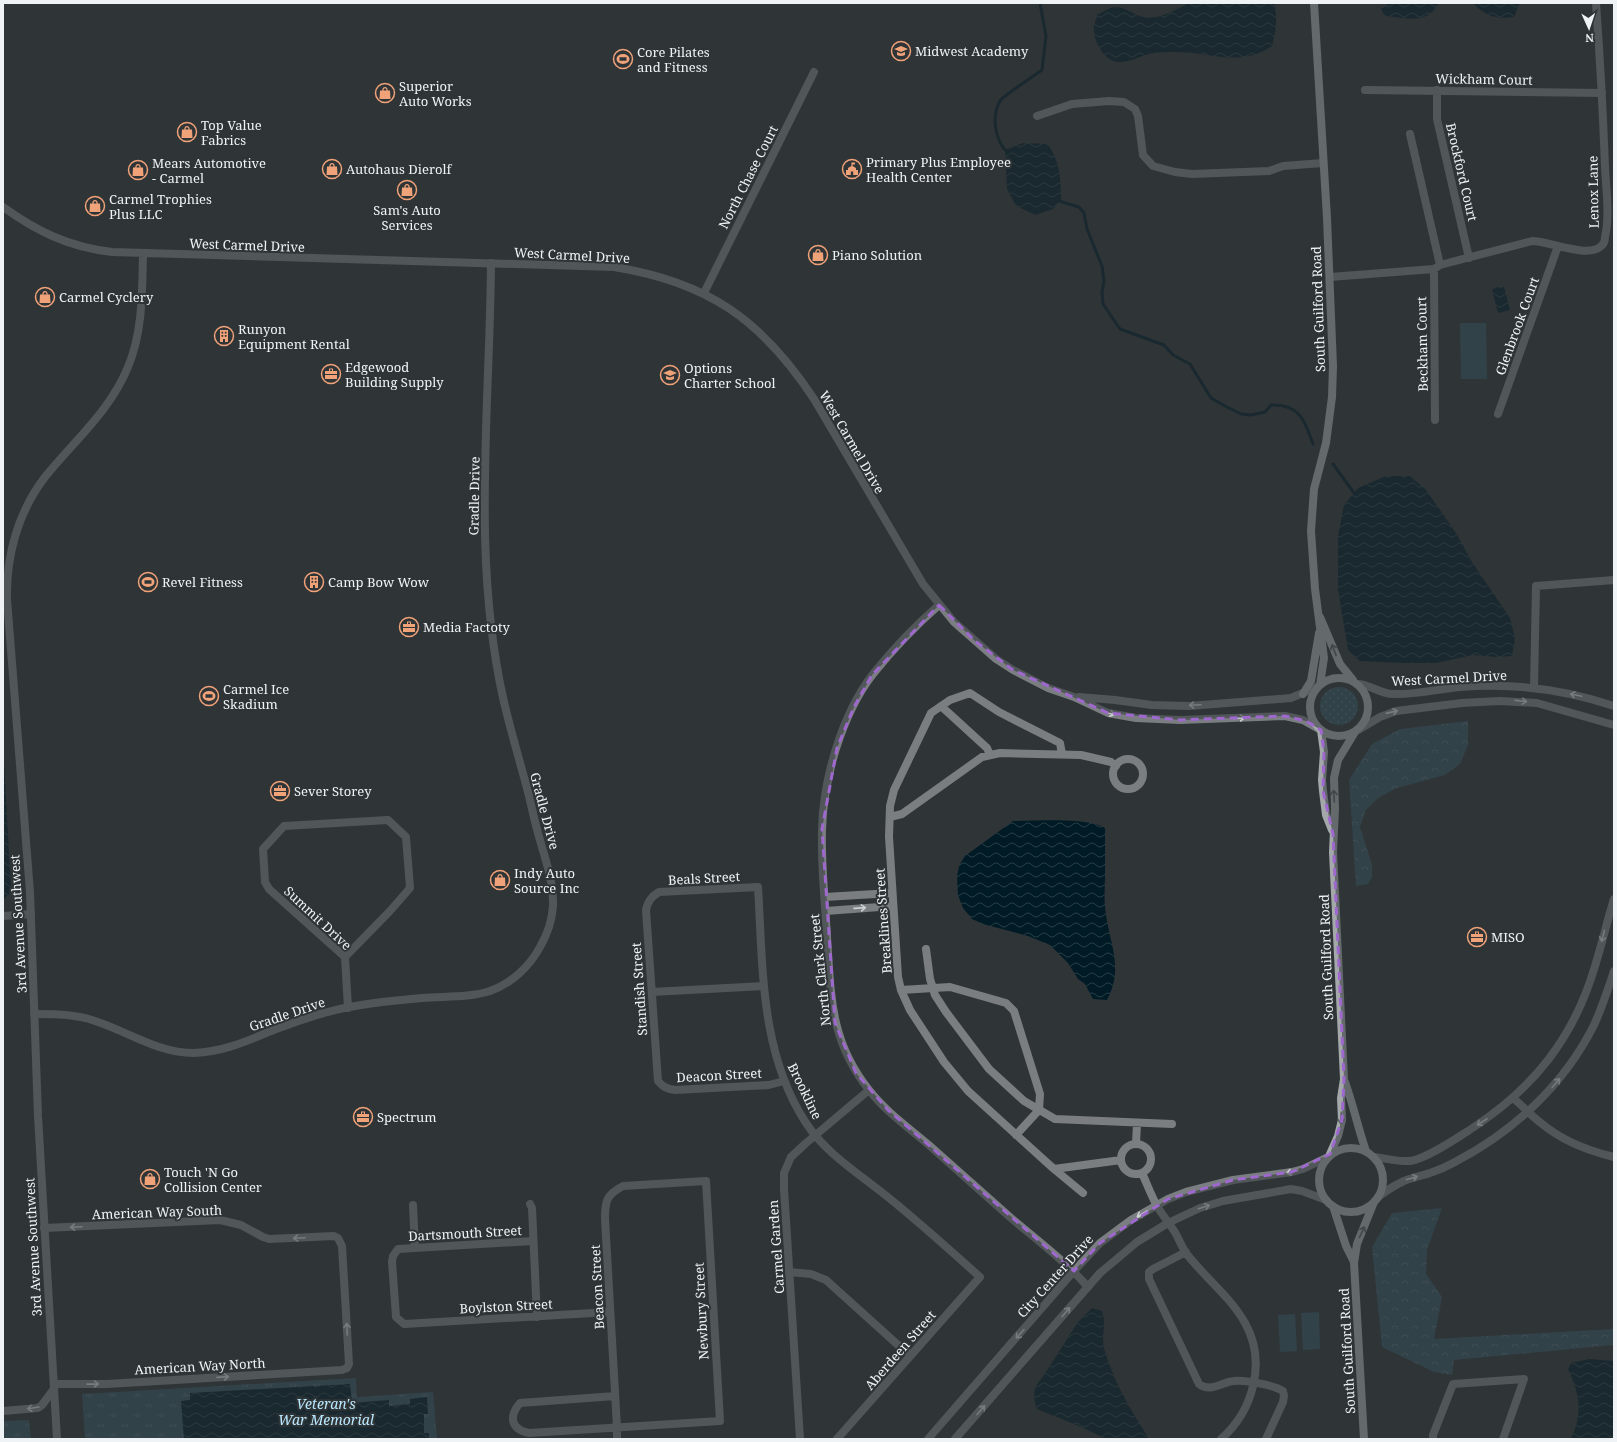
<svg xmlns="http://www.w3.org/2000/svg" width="1617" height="1442" viewBox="0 0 1617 1442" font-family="'Noto Serif',serif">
<defs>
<pattern id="grass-dots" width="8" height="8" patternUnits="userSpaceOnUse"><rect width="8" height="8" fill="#355260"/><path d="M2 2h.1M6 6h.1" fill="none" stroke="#536b77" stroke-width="1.8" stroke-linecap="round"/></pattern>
<pattern id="forest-crowns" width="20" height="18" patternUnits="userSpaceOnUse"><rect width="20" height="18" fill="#355260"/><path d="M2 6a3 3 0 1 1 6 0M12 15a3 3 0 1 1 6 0" fill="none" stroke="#536b77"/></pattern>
<pattern id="park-tufts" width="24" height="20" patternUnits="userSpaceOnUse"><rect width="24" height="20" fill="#355260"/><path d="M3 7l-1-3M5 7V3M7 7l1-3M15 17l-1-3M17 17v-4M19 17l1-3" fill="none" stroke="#536b77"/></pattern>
<pattern id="water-waves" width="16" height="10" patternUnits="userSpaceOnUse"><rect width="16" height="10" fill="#011b26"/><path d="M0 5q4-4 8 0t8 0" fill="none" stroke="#263d46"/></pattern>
</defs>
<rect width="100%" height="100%" fill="#2f3437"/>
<!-- grass -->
<path fill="url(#grass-dots)" d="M1320 706a19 19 0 1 1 38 0a19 19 0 1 1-38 0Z"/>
<!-- forest -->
<path fill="url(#forest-crowns)" d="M1468,721V745L1460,764L1445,775L1397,788L1378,798L1366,810L1360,827L1372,865V877L1368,884L1356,886L1349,780L1372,744L1400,729Z
M1442,1208L1427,1250L1426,1274L1442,1297L1434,1339L1613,1329L1614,1345L1454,1360L1452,1375L1434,1372L1382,1347L1372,1247L1392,1213Z"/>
<!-- park -->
<path fill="url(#park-tufts)" d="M356,1378L357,1397L433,1392L437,1439H85L82,1394Z
M29,1420L31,1439H3V1421Z"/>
<!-- pitch -->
<path fill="#355260" d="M1460,323H1486L1487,379H1461Z
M1319,1312L1320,1349L1303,1350L1301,1313Z
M1295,1314L1297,1351L1280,1352L1278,1315Z"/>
<!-- water -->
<path fill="url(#water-waves)" d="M1189,3H1274C1278,18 1276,31 1272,46C1252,60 1230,59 1207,55C1191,52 1171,51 1155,53C1141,54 1125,67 1111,60C1101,55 1092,36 1094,26C1095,21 1097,19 1097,14C1104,13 1107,7 1117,7C1126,8 1132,13 1140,16C1156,22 1175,10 1189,3Z
M1390,3H1439C1436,6 1434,11 1431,13C1419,23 1398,17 1385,16L1381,9Z
M1473,3H1520L1514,17C1497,20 1485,16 1473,3Z
M1023,143L1048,144C1060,162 1061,179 1061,200L1053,209L1036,215L1016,206L1007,189L1005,150Z
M1499,286L1500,288L1504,287L1510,310L1498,313L1492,290Z
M1386,476H1410L1426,490L1456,533L1472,562L1510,618L1515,638L1512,656L1496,657L1473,655L1436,663H1403L1360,661L1348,650L1338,589V536L1344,505L1358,488Z
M3,742L11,888L10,893L3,900Z
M1013,821C1035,821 1087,817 1105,828C1105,844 1105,860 1105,877C1105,887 1104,897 1105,907C1108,941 1125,967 1107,1000L1093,999L1085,984L1078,979L1068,963L1050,945L1028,936L983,924L972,919L963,908L958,895L957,877L959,866L965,856Z
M1092,1308L1102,1311C1107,1323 1101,1336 1104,1348C1113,1381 1131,1410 1149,1439H1106L1079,1426L1037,1409C1032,1397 1033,1387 1042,1378L1078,1322Z
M1589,1359L1614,1361V1439H1571C1583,1412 1580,1395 1568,1369L1571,1363Z
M350,1384L352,1403L389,1400V1406L410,1404V1399L427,1397L428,1414H424V1433H429V1439H184L181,1401L190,1400V1393Z"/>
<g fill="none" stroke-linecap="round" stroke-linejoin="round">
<!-- stream -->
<path stroke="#011b26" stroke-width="3" d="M1008,153C995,141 991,117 1000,101C1003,96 1035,75 1042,70L1046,36L1040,3
M1057,199L1059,201L1079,207L1084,213L1087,229L1102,266L1104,281L1102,292L1103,304L1120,329L1164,345L1173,355L1190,364L1211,398L1225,406L1241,414L1251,415L1265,412L1271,405C1300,404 1305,421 1313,444
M1333,464L1354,493"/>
<!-- minor -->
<path stroke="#7b7e80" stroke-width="8" d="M1365,90L1602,93
M1437,90V119L1469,258
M1037,116L1072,104L1109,101L1124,102L1135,109L1138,116L1143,155L1153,166L1175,172L1192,174L1269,171L1283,166L1323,163
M1410,134L1440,265
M1434,269L1435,420
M1330,277L1434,269L1440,265L1532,241C1549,241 1587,258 1600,247C1603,245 1605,241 1605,237C1610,215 1606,189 1605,167C1603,112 1600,58 1596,3
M704,293L814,72
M1498,414L1558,246
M939,605C915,626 893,649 873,674C842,714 823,779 822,830C821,866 825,902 827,937C831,997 830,1041 869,1090C886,1112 909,1128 930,1146C957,1170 984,1194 1011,1218C1037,1240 1065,1261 1088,1287
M1534,688L1536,586L1614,580
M941,706L987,748L990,755
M1062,754L1060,743L999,712L970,693L950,700L931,713L894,790L890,806L889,837L898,977L901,990L910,1010L944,1062L968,1091L1054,1169L1121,1160
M1113 774a15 15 0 1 1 30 0a15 15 0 1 1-30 0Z
M890,817L902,814L982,757L1000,753L1081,755L1111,762L1116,766
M825,897L892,893
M826,911L893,906
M3,916L31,914
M926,949L930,979L935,995L946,1012L989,1069L1024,1101L1055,1119L1172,1124
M345,957L390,911L410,888L406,837L388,820L284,826L263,849L265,882L269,889L345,957L348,1008
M901,990L950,987L1006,1003L1014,1011L1040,1094L1039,1110L1016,1135
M652,992L764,986
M34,1014C55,1014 75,1014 95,1021C129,1032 158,1053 194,1053C220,1052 243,1043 266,1033C285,1026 304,1018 324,1013C356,1004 389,1001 422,998C444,996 469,998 490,991C511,984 530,966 540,947C547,935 552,921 553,906C554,883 546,862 540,840C535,824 532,808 528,792C520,762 511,732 504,702C471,558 490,409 491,263
M784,1081L769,1085L675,1090C667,1089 663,1087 658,1081L646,910C648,901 651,897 659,892L758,887C763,967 760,1053 806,1123C826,1154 861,1175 889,1198C920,1223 950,1250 980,1277L837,1439
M1513,1098C1523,1106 1531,1116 1541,1123C1561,1140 1589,1151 1614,1157
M1136,1144L1137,1123
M1121 1159a15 15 0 1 1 30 0a15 15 0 1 1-30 0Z
M1054,1169L1083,1193
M1142,1173C1147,1184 1151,1195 1157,1206C1163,1216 1170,1224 1176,1234C1179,1240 1182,1247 1186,1253C1204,1277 1230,1296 1245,1323C1267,1362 1253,1411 1221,1439
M530,1204L532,1208L537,1317
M413,1205L415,1248
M44,1228L220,1220L241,1225L263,1237L269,1239L334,1236L338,1238L342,1246L349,1364L347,1368L342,1370L107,1384H54
M533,1241L398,1249L393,1256L392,1262L396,1317L404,1324L610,1312
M1186,1252L1153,1269L1149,1272V1279L1199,1384C1211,1393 1221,1382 1234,1381C1245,1380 1274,1385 1283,1391L1284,1396L1283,1402L1266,1439
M789,1272L811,1274L826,1280L898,1345L911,1355
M615,1396L520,1403C509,1416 510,1429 529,1433L720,1421L706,1181L623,1186C606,1195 605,1201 605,1219L617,1427V1439
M3,1411L38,1408L42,1405L54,1389
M800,1439L784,1189V1173L791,1157L805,1144L869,1090
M1433,1439V1435L1453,1384L1524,1379L1503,1439"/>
<!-- tertiary -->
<path stroke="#7b7e80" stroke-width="8" d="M3,207C38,232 69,247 112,252L614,267C708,282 762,320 814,399L923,584L954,622L996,659L1013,670L1048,688L1074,697L1108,713L1136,718L1180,720L1285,716L1303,720L1319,729
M1357,684C1370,684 1380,694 1393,694C1415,695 1437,689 1460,687C1512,683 1564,689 1614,706
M1079,697L1115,700L1152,705L1189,706L1291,698L1317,687
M1358,730L1380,717L1396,711L1462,703L1500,701L1537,703L1614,725
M1374,1157C1385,1158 1398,1162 1410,1161C1426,1159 1457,1138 1471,1129C1533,1089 1574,1038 1595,966C1602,944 1607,921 1614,899
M1378,1197C1386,1191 1395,1185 1404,1181C1412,1177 1422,1176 1430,1173C1439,1170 1448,1166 1455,1162C1514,1131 1564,1085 1594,1025C1602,1008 1608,989 1614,971
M57,1439L38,1116L30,892L7,599C6,556 18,512 45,477C74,441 110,411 128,367C143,331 142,292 143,254
M928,1439L1074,1271L1100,1243L1131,1220L1168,1199L1186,1192L1233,1180L1292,1172L1303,1169L1328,1157
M955,1439L1100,1273L1137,1242L1168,1223L1200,1208L1223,1201L1291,1189L1302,1191L1326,1200"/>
<!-- secondary -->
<path stroke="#a4a8ab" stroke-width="8" d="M1314,3L1327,218L1333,366L1332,397L1326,443L1314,489L1311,531L1315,589L1324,658L1320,685
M1320,617L1340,664L1353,680
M1310 707a29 29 0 1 1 58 0a29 29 0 1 1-58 0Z
M1303,694L1311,681L1319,633
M1321,730L1324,752L1322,780L1323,791L1326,815L1332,830
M1345,1082C1353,1104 1358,1128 1366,1151
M1319 1180a32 32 0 1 1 64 0a32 32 0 1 1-64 0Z
M1330,1154L1338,1136L1342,1120L1341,1098L1344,1079L1333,852L1335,809L1334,778L1338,760L1355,732
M1333,1206L1346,1246L1354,1262
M1364,1439L1354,1263L1357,1244L1374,1202"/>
</g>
<!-- one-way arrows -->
<defs><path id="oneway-shaft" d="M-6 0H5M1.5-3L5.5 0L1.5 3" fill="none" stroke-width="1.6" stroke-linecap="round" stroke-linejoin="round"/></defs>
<g stroke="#585d60">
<use href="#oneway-shaft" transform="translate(1334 650) rotate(-111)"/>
<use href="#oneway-shaft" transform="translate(1334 796) rotate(-93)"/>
<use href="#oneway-shaft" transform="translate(1341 1118) rotate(93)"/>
<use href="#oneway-shaft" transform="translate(1362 1232) rotate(-65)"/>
</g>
<g stroke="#ccd0d2">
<use href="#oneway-shaft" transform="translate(1576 695) rotate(-168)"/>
<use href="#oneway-shaft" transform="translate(1521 701) rotate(6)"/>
<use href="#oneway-shaft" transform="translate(1195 705) rotate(177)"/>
<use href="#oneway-shaft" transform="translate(1392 712) rotate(-13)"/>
<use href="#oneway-shaft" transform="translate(1109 713) rotate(16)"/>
<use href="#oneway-shaft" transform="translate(1239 718) rotate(-4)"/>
<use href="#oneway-shaft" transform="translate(860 908) rotate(-4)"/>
<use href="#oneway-shaft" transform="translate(1603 936) rotate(105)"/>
<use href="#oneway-shaft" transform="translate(1556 1083) rotate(-49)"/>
<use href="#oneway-shaft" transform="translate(1482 1122) rotate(147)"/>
<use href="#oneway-shaft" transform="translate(1292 1172) rotate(167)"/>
<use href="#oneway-shaft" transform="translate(1412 1178) rotate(-16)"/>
<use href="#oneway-shaft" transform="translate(1204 1207) rotate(-18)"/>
<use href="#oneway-shaft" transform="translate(1142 1214) rotate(149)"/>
<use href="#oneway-shaft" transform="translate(76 1227) rotate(177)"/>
<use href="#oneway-shaft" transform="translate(299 1238) rotate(177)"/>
<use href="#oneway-shaft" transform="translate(1066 1312) rotate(-49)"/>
<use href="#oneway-shaft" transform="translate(347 1329) rotate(-93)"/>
<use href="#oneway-shaft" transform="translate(1020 1334) rotate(132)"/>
<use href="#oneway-shaft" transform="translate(223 1377) rotate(-4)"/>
<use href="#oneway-shaft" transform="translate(93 1384) rotate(-1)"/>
<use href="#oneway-shaft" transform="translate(33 1408) rotate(171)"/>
<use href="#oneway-shaft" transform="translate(981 1410) rotate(-49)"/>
</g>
<!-- marked area -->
<path d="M0 0H1617V1442H0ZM939,605L975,641L1013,670L1108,713L1180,720L1285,716L1306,721L1321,730L1324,752L1323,791L1333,834L1344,1079L1342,1120L1330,1154L1292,1172L1233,1180L1168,1199L1100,1243L1074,1271L888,1110L856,1073L835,1023L822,829L837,748L854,707L872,675Z" fill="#2f3437" fill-opacity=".55" fill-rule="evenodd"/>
<path fill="none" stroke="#9e68cf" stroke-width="3" stroke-dasharray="8 5" stroke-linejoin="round" d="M939,605L975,641L1013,670L1108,713L1180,720L1285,716L1306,721L1321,730L1324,752L1323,791L1333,834L1344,1079L1342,1120L1330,1154L1292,1172L1233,1180L1168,1199L1100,1243L1074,1271L888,1110L856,1073L835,1023L822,829L837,748L854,707L872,675Z"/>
<!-- icons -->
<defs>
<symbol id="school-ring" viewBox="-11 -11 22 22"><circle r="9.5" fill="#2f3437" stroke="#f0a279" stroke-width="1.5"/><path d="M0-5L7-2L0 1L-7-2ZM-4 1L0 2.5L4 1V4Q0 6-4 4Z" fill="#f0a279"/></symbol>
<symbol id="stadium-ring" viewBox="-11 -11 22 22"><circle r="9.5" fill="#2f3437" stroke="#f0a279" stroke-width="1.5"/><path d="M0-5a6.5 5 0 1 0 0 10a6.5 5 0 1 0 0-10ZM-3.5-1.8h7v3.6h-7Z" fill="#f0a279"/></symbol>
<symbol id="shop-ring" viewBox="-11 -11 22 22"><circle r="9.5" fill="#2f3437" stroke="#f0a279" stroke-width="1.5"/><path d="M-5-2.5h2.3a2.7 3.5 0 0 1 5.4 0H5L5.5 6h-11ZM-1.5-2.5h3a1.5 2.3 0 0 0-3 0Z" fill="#f0a279"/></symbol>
<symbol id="civic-ring" viewBox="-11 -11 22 22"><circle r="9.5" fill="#2f3437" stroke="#f0a279" stroke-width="1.5"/><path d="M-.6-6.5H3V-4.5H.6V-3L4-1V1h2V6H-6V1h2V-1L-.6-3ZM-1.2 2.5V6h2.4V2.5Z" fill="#f0a279"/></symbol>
<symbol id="building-ring" viewBox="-11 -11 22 22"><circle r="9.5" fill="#2f3437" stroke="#f0a279" stroke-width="1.5"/><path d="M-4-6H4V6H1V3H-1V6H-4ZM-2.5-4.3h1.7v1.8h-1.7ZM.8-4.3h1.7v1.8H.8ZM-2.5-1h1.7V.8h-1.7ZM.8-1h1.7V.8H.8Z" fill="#f0a279"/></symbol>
<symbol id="office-ring" viewBox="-11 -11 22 22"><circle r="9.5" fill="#2f3437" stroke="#f0a279" stroke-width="1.5"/><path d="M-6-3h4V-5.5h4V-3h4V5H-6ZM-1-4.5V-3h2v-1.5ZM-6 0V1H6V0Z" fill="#f0a279"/></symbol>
</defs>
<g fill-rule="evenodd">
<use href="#school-ring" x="890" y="40" width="22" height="22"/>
<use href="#stadium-ring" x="612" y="48" width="22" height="22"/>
<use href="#shop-ring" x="374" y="82" width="22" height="22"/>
<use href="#shop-ring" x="176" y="121" width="22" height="22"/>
<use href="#shop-ring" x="321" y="158" width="22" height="22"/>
<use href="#civic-ring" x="841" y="158" width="22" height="22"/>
<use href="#shop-ring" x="127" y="159" width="22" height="22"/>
<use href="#shop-ring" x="396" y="179" width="22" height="22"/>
<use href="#shop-ring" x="84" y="195" width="22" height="22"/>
<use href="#shop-ring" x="807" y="244" width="22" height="22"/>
<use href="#shop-ring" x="34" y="286" width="22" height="22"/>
<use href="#building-ring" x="213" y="325" width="22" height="22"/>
<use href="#office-ring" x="320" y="363" width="22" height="22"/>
<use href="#school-ring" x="659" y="364" width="22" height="22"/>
<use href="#stadium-ring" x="137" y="571" width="22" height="22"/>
<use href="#building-ring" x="303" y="571" width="22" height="22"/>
<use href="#office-ring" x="398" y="616" width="22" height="22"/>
<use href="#stadium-ring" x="198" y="685" width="22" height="22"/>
<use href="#office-ring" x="269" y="780" width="22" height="22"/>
<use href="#shop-ring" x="489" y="869" width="22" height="22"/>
<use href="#office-ring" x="1466" y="926" width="22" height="22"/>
<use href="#office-ring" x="352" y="1106" width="22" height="22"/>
<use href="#shop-ring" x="139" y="1168" width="22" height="22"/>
</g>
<g text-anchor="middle" stroke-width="4" stroke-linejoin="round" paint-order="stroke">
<!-- poi labels -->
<g font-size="13" fill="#eff3f5" stroke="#2f3437" text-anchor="start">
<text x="915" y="56">Midwest Academy</text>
<text x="637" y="57">Core Pilates<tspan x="637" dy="15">and Fitness</tspan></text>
<text x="399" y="91">Superior<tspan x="399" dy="15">Auto Works</tspan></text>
<text x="201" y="130">Top Value<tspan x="201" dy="15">Fabrics</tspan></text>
<text x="866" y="167">Primary Plus Employee<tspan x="866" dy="15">Health Center</tspan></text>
<text x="152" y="168">Mears Automotive<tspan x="152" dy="15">- Carmel</tspan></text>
<text x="346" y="174">Autohaus Dierolf</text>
<text x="109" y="204">Carmel Trophies<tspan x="109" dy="15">Plus LLC</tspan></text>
<text x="407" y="215" text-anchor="middle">Sam's Auto<tspan x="407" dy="15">Services</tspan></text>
<text x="832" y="260">Piano Solution</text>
<text x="59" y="302">Carmel Cyclery</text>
<text x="238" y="334">Runyon<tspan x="238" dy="15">Equipment Rental</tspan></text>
<text x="345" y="372">Edgewood<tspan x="345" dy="15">Building Supply</tspan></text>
<text x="684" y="373">Options<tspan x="684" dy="15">Charter School</tspan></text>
<text x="162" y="587">Revel Fitness</text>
<text x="328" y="587">Camp Bow Wow</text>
<text x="423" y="632">Media Factoty</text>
<text x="223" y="694">Carmel Ice<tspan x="223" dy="15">Skadium</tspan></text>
<text x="294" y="796">Sever Storey</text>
<text x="514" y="878">Indy Auto<tspan x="514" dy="15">Source Inc</tspan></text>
<text x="1491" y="942">MISO</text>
<text x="377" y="1122">Spectrum</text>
<text x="164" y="1177">Touch 'N Go<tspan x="164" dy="15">Collision Center</tspan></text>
</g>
<!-- street labels -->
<g font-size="13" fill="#eff3f5" stroke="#2f3437">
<text transform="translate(1484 79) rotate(1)" y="5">Wickham Court</text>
<text transform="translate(1462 172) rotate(77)" y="5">Brockford Court</text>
<text transform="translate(748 177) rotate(-63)" y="5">North Chase Court</text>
<text transform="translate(1593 192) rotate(-91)" y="5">Lenox Lane</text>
<text transform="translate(247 245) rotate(2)" y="5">West Carmel Drive</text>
<text transform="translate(572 255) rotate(3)" y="5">West Carmel Drive</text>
<text transform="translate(1318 309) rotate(-92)" y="5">South Guilford Road</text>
<text transform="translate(1517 326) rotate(-70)" y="5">Glenbrook Court</text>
<text transform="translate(1422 344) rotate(-91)" y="5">Beckham Court</text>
<text transform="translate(852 442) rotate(60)" y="5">West Carmel Drive</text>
<text transform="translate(474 496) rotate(-89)" y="5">Gradle Drive</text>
<text transform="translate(1449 678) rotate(-3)" y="5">West Carmel Drive</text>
<text transform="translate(545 811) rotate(75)" y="5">Gradle Drive</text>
<text transform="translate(704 878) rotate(-3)" y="5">Beals Street</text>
<text transform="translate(318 918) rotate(43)" y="5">Summit Drive</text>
<text transform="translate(883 921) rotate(-94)" y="5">Breaklines Street</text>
<text transform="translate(18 924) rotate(-93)" y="5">3rd Avenue Southwest</text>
<text transform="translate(1326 957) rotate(-92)" y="5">South Guilford Road</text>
<text transform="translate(820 970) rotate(-96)" y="5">North Clark Street</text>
<text transform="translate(639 989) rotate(-94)" y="5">Standish Street</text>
<text transform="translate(287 1014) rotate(-19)" y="5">Gradle Drive</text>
<text transform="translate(719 1075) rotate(-3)" y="5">Deacon Street</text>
<text transform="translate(805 1091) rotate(64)" y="5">Brookline</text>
<text transform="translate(157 1212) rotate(-2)" y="5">American Way South</text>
<text transform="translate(465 1233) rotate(-3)" y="5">Dartsmouth Street</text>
<text transform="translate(33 1247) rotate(-93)" y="5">3rd Avenue Southwest</text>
<text transform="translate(776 1247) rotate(-94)" y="5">Carmel Garden</text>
<text transform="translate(1055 1276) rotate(-48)" y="5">City Center Drive</text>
<text transform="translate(597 1287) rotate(-93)" y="5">Beacon Street</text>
<text transform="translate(506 1306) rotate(-3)" y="5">Boylston Street</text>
<text transform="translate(701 1311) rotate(-93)" y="5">Newbury Street</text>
<text transform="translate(900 1350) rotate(-49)" y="5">Aberdeen Street</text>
<text transform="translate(1347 1351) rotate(-93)" y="5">South Guilford Road</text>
<text transform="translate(200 1366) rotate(-3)" y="5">American Way North</text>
</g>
<!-- water labels -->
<g font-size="14" font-style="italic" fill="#b9e8fe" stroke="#2f3437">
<text x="326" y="1409">Veteran's<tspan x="326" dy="16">War Memorial</tspan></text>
</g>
</g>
<!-- border -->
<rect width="1617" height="1442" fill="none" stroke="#eff3f5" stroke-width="8"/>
<!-- north arrow -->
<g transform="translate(1589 28) rotate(177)" stroke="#2f3437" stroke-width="3" paint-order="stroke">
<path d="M0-3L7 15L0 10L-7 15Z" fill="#eff3f5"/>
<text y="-6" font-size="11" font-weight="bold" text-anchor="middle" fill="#eff3f5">N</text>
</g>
</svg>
